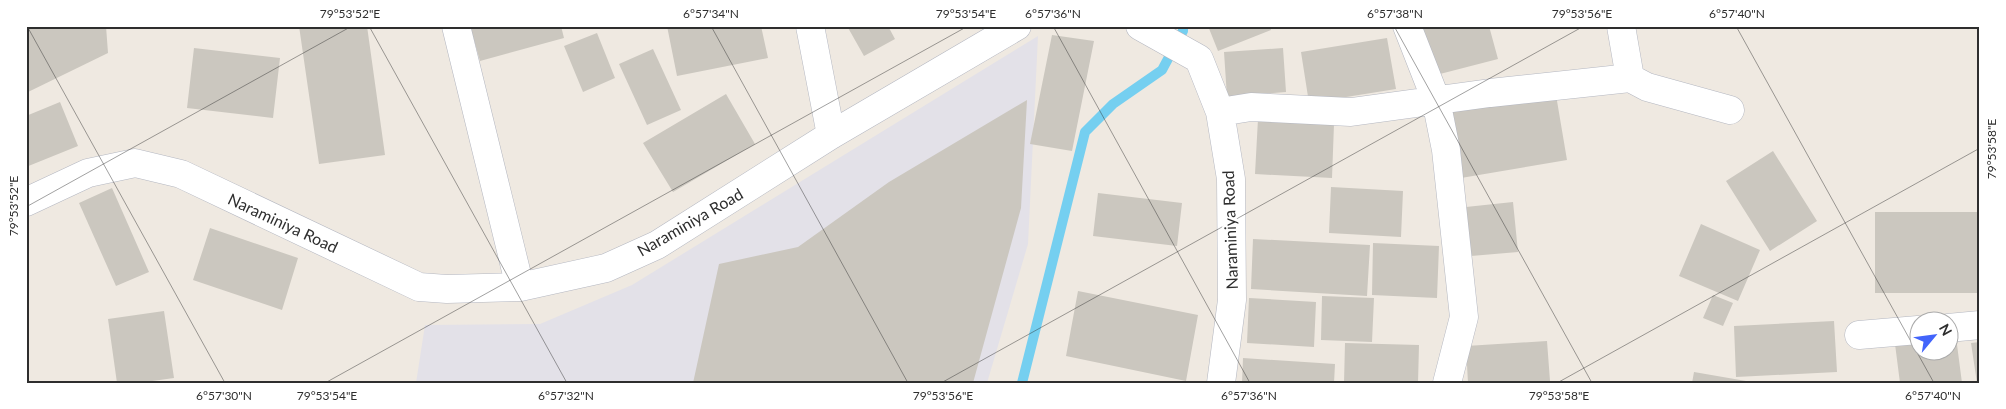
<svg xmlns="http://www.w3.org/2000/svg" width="2006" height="409" viewBox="0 0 2006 409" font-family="Lato,sans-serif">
<rect width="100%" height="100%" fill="#efe9e1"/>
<!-- industrial -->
<path fill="#e3e1e8" d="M1038,36L1028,244L987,383H416L425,325L540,324L632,285Z"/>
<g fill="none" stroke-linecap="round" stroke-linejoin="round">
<!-- stream -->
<path stroke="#75cff0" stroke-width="10" d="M1022,383L1085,132L1113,104L1162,70L1183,31V26"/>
</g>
<!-- building -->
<path fill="#cbc7bf" d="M26,26H106L108,53L26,93Z
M299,26H367L385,155L319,164Z
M470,26H561L564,38L480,61Z
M667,26H761L768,58L677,76Z
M847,26H888L895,39L864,56Z
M1208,26H1270L1271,30L1218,51Z
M1422,26H1489L1498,59L1436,75Z
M597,33L615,78L583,92L564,46Z
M1052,35L1094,41L1072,151L1030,144Z
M1387,38L1396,89L1309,103L1301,52Z
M194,48L280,58L273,118L187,108Z
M1283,48L1286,92L1227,97L1224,52Z
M653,49L681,110L647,125L619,64Z
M726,94L755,144L673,192L643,143Z
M1556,95L1567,160L1461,178L1450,112Z
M1027,100L1021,208L973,383H693L719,264L798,247L889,182Z
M60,102L78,146L26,167V116Z
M1258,119L1334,124L1332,178L1255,174Z
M1773,151L1817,221L1770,251L1726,181Z
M1331,187L1403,191L1401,237L1329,233Z
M112,188L149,272L116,286L79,203Z
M1098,193L1182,203L1177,246L1093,236Z
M1513,202L1518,252L1471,256L1466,207Z
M1875,212H1980V293H1875Z
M1701,224L1760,250L1738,301L1679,276Z
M210,228L298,258L282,310L193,280Z
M1253,239L1370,245L1367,296L1251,289Z
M1373,243L1439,246L1437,298L1372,295Z
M1078,291L1198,315L1186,381L1066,356Z
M1713,295L1733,303L1723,326L1703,318Z
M1322,296L1374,298L1372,342L1321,340Z
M1249,298L1316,302L1314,347L1247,343Z
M164,311L174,378L138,383H117L108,319Z
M1834,321L1837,372L1736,377L1734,326Z
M1956,337L1962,383H1900L1895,344L1918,342V352H1948V338Z
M1547,341L1550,381L1468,383L1466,346Z
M1980,342V383H1977L1971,343Z
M1345,343L1419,345L1418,383H1344Z
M1243,358L1335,364L1334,383H1242Z
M1694,372L1746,381L1745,383H1692Z"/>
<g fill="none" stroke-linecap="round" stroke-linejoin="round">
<defs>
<path id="minor" d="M456,26L520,287
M810,26L831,135
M1140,26L1199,59L1220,112L1231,179L1232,300L1221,383
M1407,26L1436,100L1446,150L1464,317L1447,383
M1621,26L1630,78
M1220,112L1251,107L1351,112L1490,93L1630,78L1647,87L1730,110
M26,202L88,173L135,163L181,174L419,287L447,289L520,287L606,268L657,245L831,135L1017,26
M1948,328L1980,325
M1859,335L1918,330"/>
</defs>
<!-- minor casing -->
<use href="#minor" stroke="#b4b7c1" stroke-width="29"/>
<!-- minor -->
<use href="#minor" stroke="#fff" stroke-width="28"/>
</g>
<!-- ticks -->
<path fill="none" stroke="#2e2e2e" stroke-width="1" stroke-opacity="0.45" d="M27,26L225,383M369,26L567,383M711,26L908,383M1053,26L1250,383M1394,26L1592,383M1736,26L1934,383M26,207L352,26M325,383L968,26M941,383L1584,26M1557,383L1980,148"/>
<g text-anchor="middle" stroke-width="5" stroke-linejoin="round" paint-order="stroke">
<!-- street labels -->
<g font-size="16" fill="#2e2e2e" stroke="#fff">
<text transform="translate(690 222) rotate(-30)" y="6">Naraminiya Road</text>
<text transform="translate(283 223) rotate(25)" y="6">Naraminiya Road</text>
<text transform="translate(1230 230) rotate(-92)" y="6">Naraminiya Road</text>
</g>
</g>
<!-- border -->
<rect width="2006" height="409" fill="none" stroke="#ffffff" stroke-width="55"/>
<!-- north arrow -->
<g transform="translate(1934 336) rotate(61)"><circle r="24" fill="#ffffff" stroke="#ababab"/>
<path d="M0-4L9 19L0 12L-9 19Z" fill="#4264fb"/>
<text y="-8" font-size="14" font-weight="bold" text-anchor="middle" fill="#2e2e2e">N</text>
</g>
<rect x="28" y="28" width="1950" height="354" fill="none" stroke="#2e2e2e" stroke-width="2"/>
<g font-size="12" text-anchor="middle" fill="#2e2e2e">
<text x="350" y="18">79°53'52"E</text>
<text x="711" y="18">6°57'34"N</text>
<text x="966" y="18">79°53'54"E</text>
<text x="1053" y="18">6°57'36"N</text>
<text x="1395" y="18">6°57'38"N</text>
<text x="1582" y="18">79°53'56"E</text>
<text x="1737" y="18">6°57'40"N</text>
<text transform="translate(1992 149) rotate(-90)" y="4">79°53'58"E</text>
<text transform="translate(14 206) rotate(-90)" y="4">79°53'52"E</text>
<text x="224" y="400">6°57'30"N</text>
<text x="327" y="400">79°53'54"E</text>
<text x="566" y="400">6°57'32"N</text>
<text x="943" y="400">79°53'56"E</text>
<text x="1249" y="400">6°57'36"N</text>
<text x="1559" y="400">79°53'58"E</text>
<text x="1933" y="400">6°57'40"N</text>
</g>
</svg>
